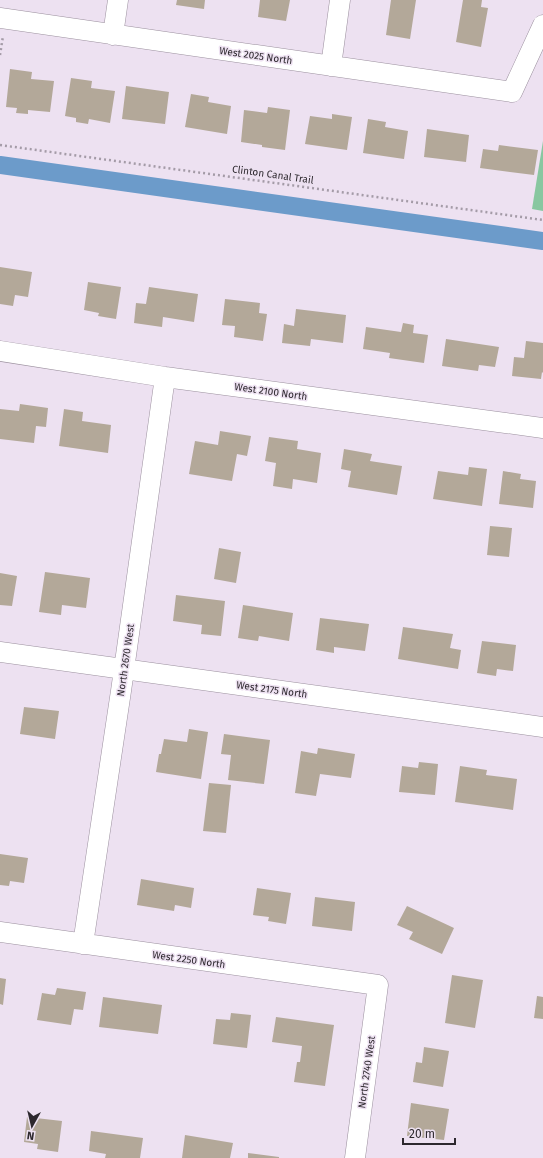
<svg xmlns="http://www.w3.org/2000/svg" width="543" height="1158" viewBox="0 0 543 1158" font-family="'Fira Sans',sans-serif">
<rect width="100%" height="100%" fill="#ede1f1"/>
<!-- green -->
<path fill="#88c7a0" d="M543,141V211L532,209Z"/>
<g fill="none" stroke-linecap="round" stroke-linejoin="round">
<!-- canal -->
<path stroke="#6c9bca" stroke-width="18" d="M0,165L543,241"/>
</g>
<!-- building -->
<path fill="#b3a899" d="M177,0H205L204,9L176,5Z
M260,0H290L286,21L258,17Z
M391,0H416L410,39L386,35Z
M463,0H482L481,7L488,8L481,47L456,42Z
M10,69L32,72L31,79L54,81L50,112L28,110V114L16,113L17,108L6,107Z
M71,78L92,81L91,88L115,91L110,123L89,119L88,124L76,122V118L65,116Z
M126,86L169,92L165,124L122,119Z
M191,94L209,97L208,102L231,106L227,134L185,127Z
M268,107L290,110L285,150L262,147V145L241,142L244,110L267,113Z
M332,114L352,117L347,150L305,144L310,116L332,119Z
M368,119L386,122L385,127L408,131L404,159L363,153Z
M427,129L469,135L466,162L424,157Z
M499,145L538,150L534,175L480,168L483,149L498,151Z
M0,267L32,272L28,297L15,295L13,306L0,304Z
M88,282L121,287L116,319L98,316L99,313L84,310Z
M149,287L198,294L194,322L163,317L162,327L134,323L136,303L146,304Z
M225,299L260,303L259,313L267,314L263,341L234,337L235,326L222,325Z
M296,309L346,315L343,343L311,339L310,346L282,343L284,324L294,326Z
M403,323L414,325L413,333L428,335L424,363L389,358L390,353L363,349L366,327L401,332Z
M446,339L499,347L495,367L479,365L478,371L442,366Z
M526,341L543,343V373L542,372L541,379L512,376L514,357L524,358Z
M20,404L48,408L46,427L36,426L34,443L0,439V409L19,411Z
M64,409L83,412L82,421L111,425L108,453L59,446Z
M220,431L251,436L247,456L237,454L232,481L189,474L195,441L218,445Z
M269,437L298,441L297,449L321,453L317,483L293,479L292,489L273,486L276,463L265,461Z
M344,449L372,454L370,461L402,466L397,495L348,487L351,471L341,469Z
M469,467L487,469L482,506L433,499L438,471L468,475Z
M503,471L521,474L520,479L536,481L533,508L499,504Z
M490,526L512,528L509,557L487,555Z
M219,548L241,552L236,583L214,579Z
M45,572L90,578L86,608L62,605L61,615L39,612Z
M0,573L17,576L12,606L0,605Z
M176,595L225,601L221,636L201,634L202,625L173,621Z
M243,605L293,613L289,641L259,636L258,641L238,638Z
M320,618L369,624L365,651L334,647V653L316,650Z
M403,627L453,634L450,648L461,650L458,669L398,659Z
M482,641L516,645L513,671L497,669L496,676L477,673Z
M24,707L59,711L55,739L20,734Z
M189,729L208,732L201,779L156,772L159,754H161L164,739L187,742Z
M224,734L270,740L264,784L228,780L231,755L221,754Z
M318,748L355,754L351,778L320,774L316,796L295,793L301,751L317,754Z
M419,762L438,764L435,795L399,792L402,766L418,768Z
M460,766L487,770L486,775L517,779L513,810L455,802Z
M209,783L231,785L226,833L203,831Z
M0,854L28,858L24,883L10,881L9,886L0,885Z
M141,879L194,888L191,908L175,905L174,911L137,905Z
M257,888L291,893L286,924L268,921L269,917L253,915Z
M315,897L355,902L352,931L312,926Z
M407,906L454,928L442,954L409,939L413,932L397,925Z
M452,975L483,980L475,1028L445,1023Z
M0,978L6,979L3,1005L0,1004Z
M57,988L86,992L83,1010L74,1009L71,1025L37,1020L42,993L55,995Z
M537,996L543,997V1019L534,1018Z
M103,997L162,1005L158,1034L99,1027Z
M231,1013L251,1015L247,1048L213,1044L216,1019L230,1020Z
M276,1017L334,1025L325,1086L294,1082L297,1062H300L302,1046L272,1042Z
M424,1047L449,1051L443,1087L413,1082L416,1062L422,1063Z
M411,1103L449,1109L444,1140L407,1136Z
M27,1117L62,1121L58,1152L37,1149L38,1144L24,1142Z
M91,1131L143,1138L140,1158H105L106,1154L89,1151Z
M185,1135L233,1143L230,1158H182Z
M248,1153L279,1157V1158H248Z"/>
<g fill="none" stroke-linecap="round" stroke-linejoin="round">
<defs>
<path id="minor" d="M0,18L512,92L543,25
M113,35L118,0
M331,66L340,0
M0,351L165,377L543,428
M0,652L543,727
M0,932L378,985L355,1158
M83,944L121,691L165,377"/>
</defs>
<!-- minor casing -->
<use href="#minor" stroke="#9b909e" stroke-width="21"/>
<!-- path -->
<path stroke="#a49ba7" stroke-width="2.5" stroke-dasharray="2 3" stroke-linecap="butt" d="M0,55L3,36
M0,145L543,220"/>
<!-- minor -->
<use href="#minor" stroke="#fff" stroke-width="20"/>
</g>
<g text-anchor="middle" stroke-width="3" stroke-linejoin="round" paint-order="stroke">
<!-- street labels -->
<g font-size="10" fill="#2d282e" stroke="#ede1f1">
<text transform="translate(256 55) rotate(8)" y="4">West 2025 North</text>
<text transform="translate(273 174) rotate(8)" y="4">Clinton Canal Trail</text>
<text transform="translate(271 391) rotate(8)" y="4">West 2100 North</text>
<text transform="translate(125 660) rotate(-82)" y="4">North 2670 West</text>
<text transform="translate(272 689) rotate(8)" y="4">West 2175 North</text>
<text transform="translate(189 959) rotate(8)" y="4">West 2250 North</text>
<text transform="translate(366 1072) rotate(-82)" y="4">North 2740 West</text>
</g>
</g>
<!-- north arrow -->
<g transform="translate(32 1126) rotate(188)" stroke="#ede1f1" stroke-width="3" paint-order="stroke">
<path d="M0-3L7 15L0 10L-7 15Z" fill="#2d282e"/>
<text y="-6" font-size="11" font-weight="bold" text-anchor="middle" fill="#2d282e">N</text>
</g>
<!-- scale -->
<path d="M403 1138v6h52v-6" fill="none" stroke="#2d282e" stroke-width="2"/>
<text x="409" y="1138" font-size="12" fill="#2d282e" stroke="#ede1f1" stroke-width="3" paint-order="stroke">20 m</text>
</svg>
